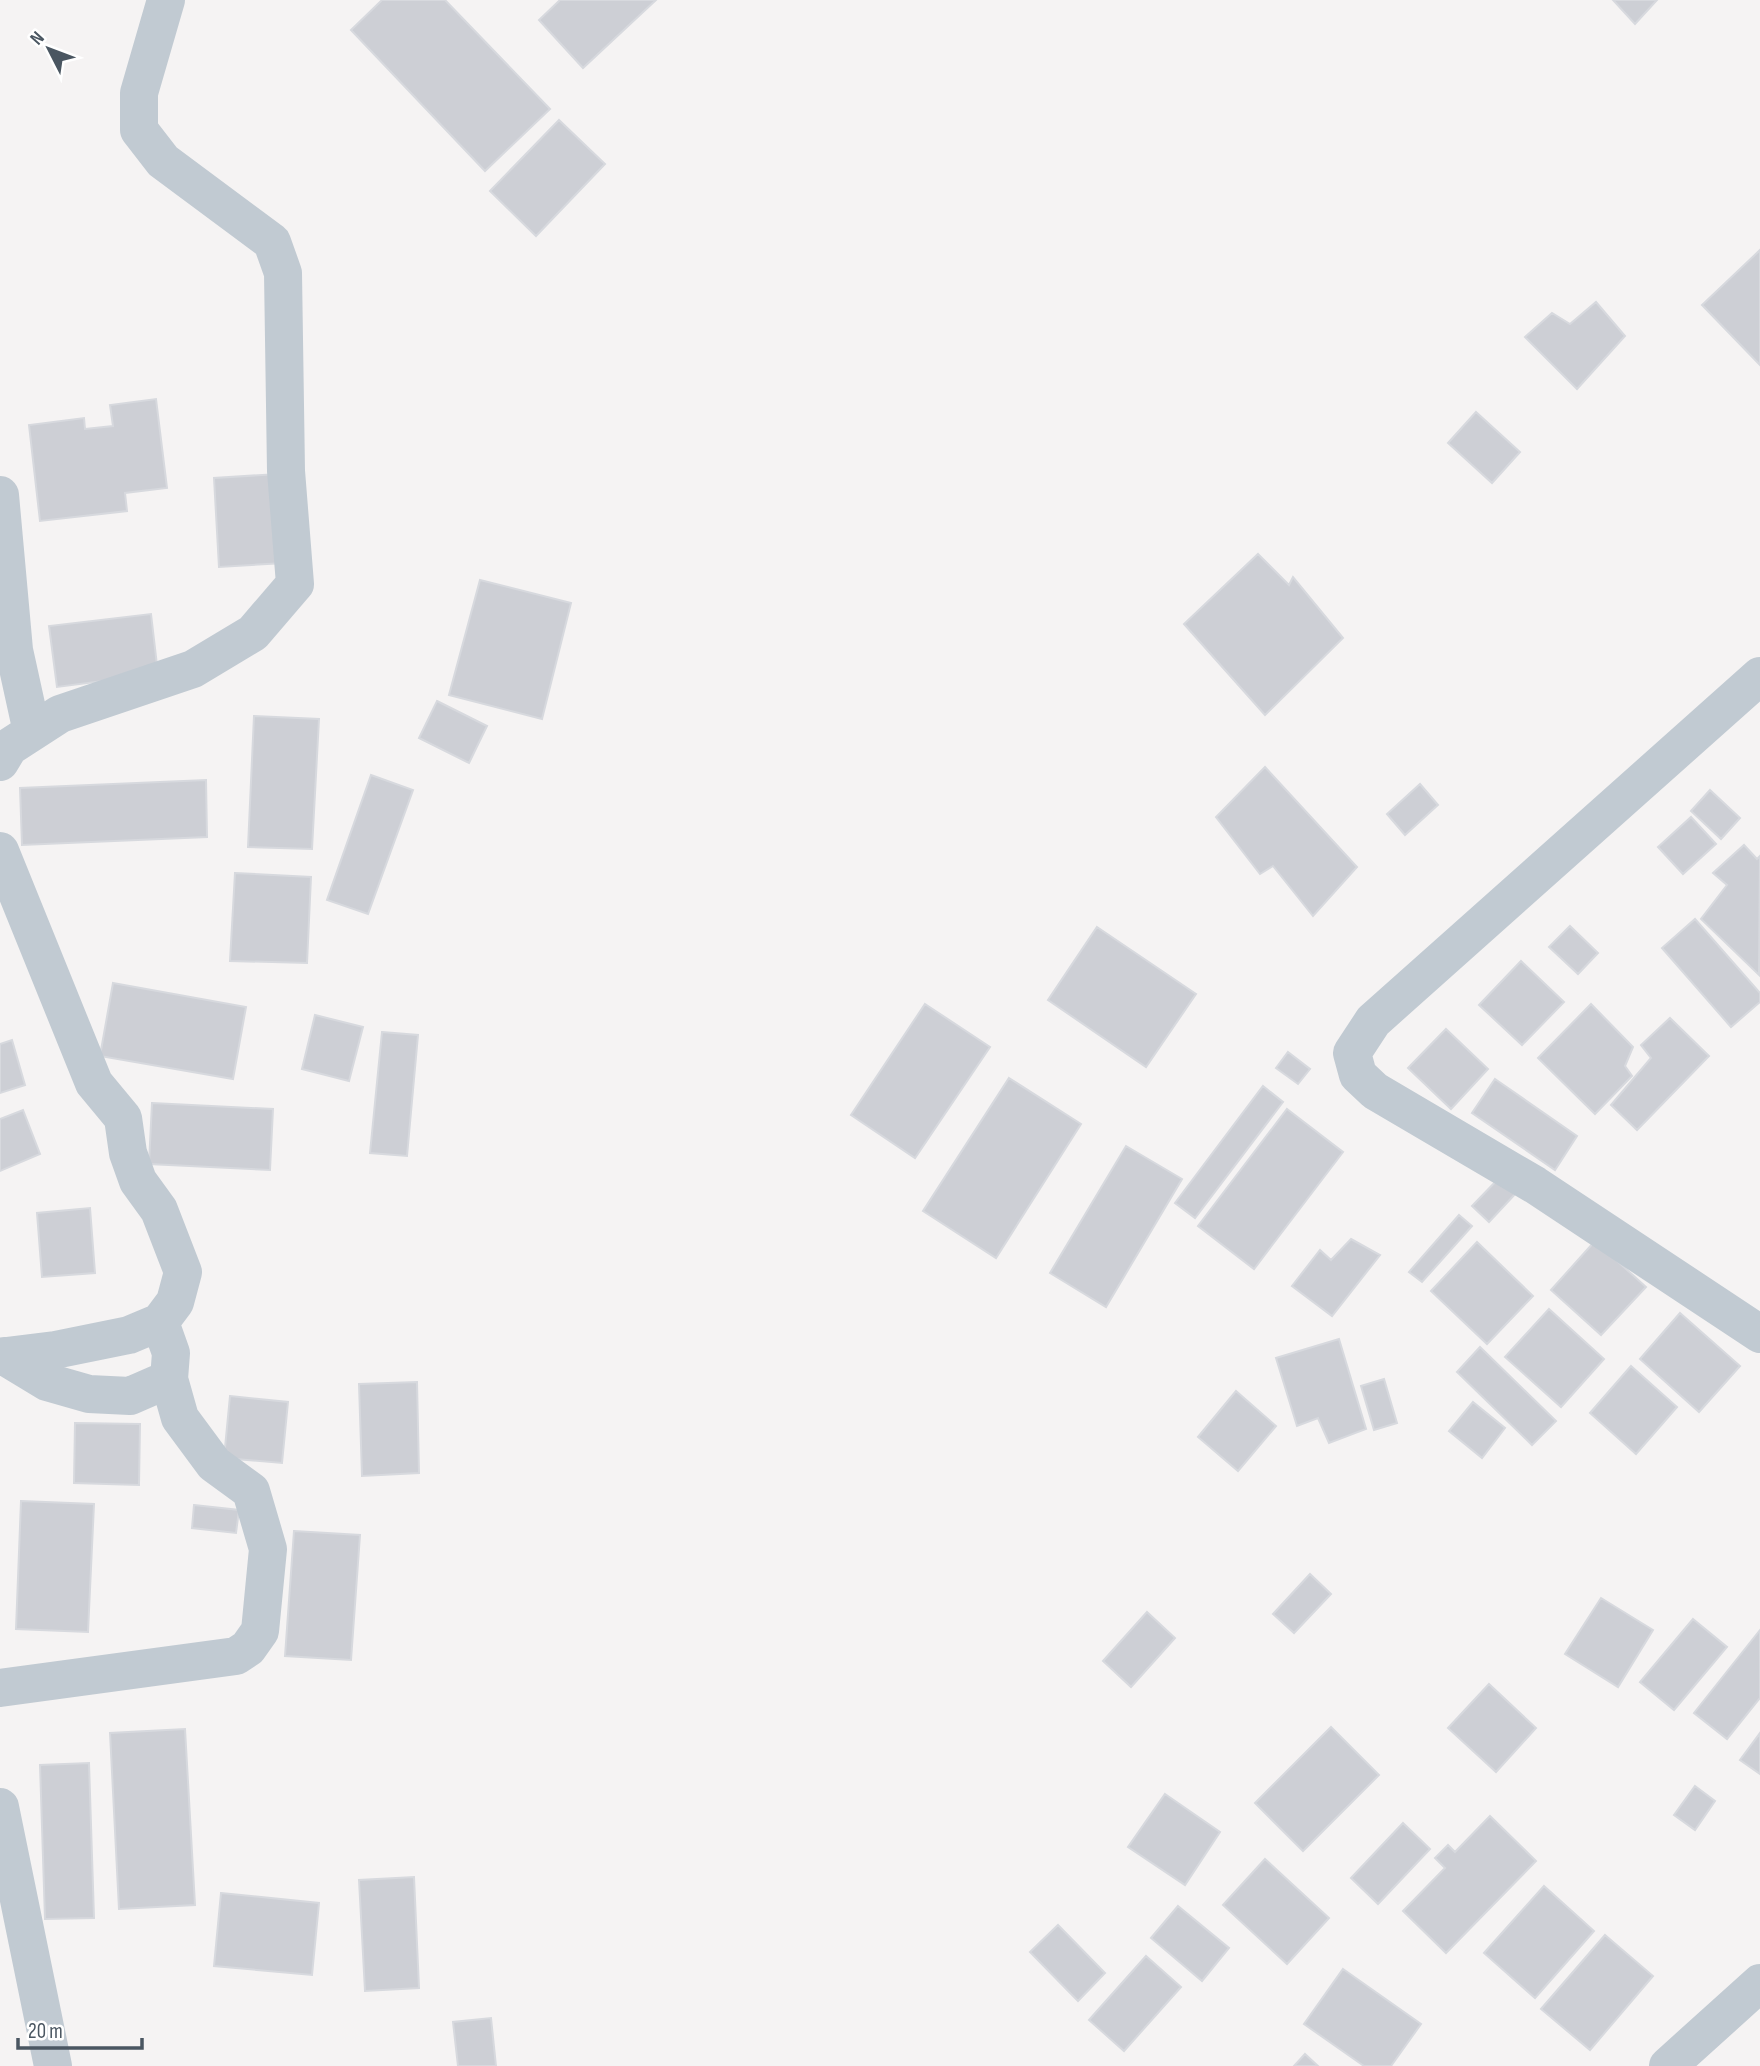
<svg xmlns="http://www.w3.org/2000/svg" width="1760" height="2066" viewBox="0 0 1760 2066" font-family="'Sofia Sans Condensed',sans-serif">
<rect width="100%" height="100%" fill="#f5f3f3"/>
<!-- building -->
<path fill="#cdcfd5" stroke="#d7d9de" stroke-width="2" d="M382,0H445L550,109L485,171L351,30Z
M560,0H656L583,68L539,20Z
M1613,0H1657L1635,24Z
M559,120L605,164L536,236L490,191Z
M1760,250V365L1702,305Z
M1596,302L1625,336L1577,389L1525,337L1552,313L1570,324Z
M156,399L167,488L125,493L127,511L40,521L29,425L84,418L85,429L113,426L110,405Z
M1476,412L1520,452L1492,483L1448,443Z
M278,474L284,563L219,567L214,478Z
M1258,554L1289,585L1293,577L1343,638L1265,715L1184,624Z
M480,580L571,603L542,719L449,695Z
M151,614L158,674L57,687L49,626Z
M437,701L487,726L469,763L419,738Z
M254,716L319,719L312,849L248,847Z
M1265,767L1357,867L1313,916L1273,866L1260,874L1216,817Z
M371,775L413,790L368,914L327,900Z
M206,780L207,837L22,845L20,788Z
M1420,784L1438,805L1405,835L1387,814Z
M1710,790L1740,818L1721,839L1691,811Z
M1691,817L1716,844L1683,874L1658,847Z
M1744,845L1757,859L1760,856L1759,975L1701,919L1727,885L1713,873Z
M235,873L311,877L307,963L230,961Z
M1695,919L1760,993V1002L1731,1027L1662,948Z
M1570,926L1598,953L1578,974L1549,947Z
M1097,927L1196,994L1146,1067L1048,1000Z
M1521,961L1564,1002L1522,1045L1479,1005Z
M113,983L246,1007L233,1079L100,1056Z
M925,1004L990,1047L915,1158L851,1115Z
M1591,1004L1633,1047L1625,1066L1632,1076L1595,1114L1538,1058Z
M315,1015L363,1027L349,1081L302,1069Z
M1670,1018L1709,1056L1637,1130L1611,1105L1651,1058L1641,1045Z
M1446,1029L1488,1069L1451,1109L1408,1068Z
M382,1032L418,1035L407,1156L370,1153Z
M12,1040L25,1085L0,1093V1044Z
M1288,1052L1310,1069L1298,1084L1276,1068Z
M1009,1078L1081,1124L996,1258L923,1211Z
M1495,1079L1577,1136L1555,1170L1472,1113Z
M1263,1086L1283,1102L1195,1218L1175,1203Z
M152,1103L273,1109L270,1170L149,1164Z
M1287,1109L1343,1152L1254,1269L1198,1226Z
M23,1110L40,1154L0,1171V1119Z
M1126,1146L1182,1179L1106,1307L1050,1273Z
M1502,1175L1518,1191L1489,1222L1472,1206Z
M90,1208L95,1273L42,1277L37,1213Z
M1459,1215L1472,1226L1422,1282L1409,1272Z
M1351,1239L1380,1255L1332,1316L1292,1286L1320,1250L1331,1260Z
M1595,1241L1646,1287L1601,1335L1551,1290Z
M1477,1242L1533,1296L1487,1344L1431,1291Z
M1549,1309L1604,1359L1561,1407L1505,1357Z
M1680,1313L1740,1366L1699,1412L1640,1359Z
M1339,1339L1366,1429L1329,1443L1318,1418L1297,1426L1276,1358Z
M1480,1347L1556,1421L1532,1445L1457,1372Z
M1631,1366L1677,1407L1636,1454L1590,1413Z
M1384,1379L1397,1423L1374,1430L1361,1386Z
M417,1382L419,1473L362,1476L359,1384Z
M1236,1391L1276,1426L1238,1471L1198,1437Z
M230,1396L288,1402L282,1463L224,1458Z
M1473,1402L1505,1428L1482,1458L1449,1431Z
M75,1423L140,1424L139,1485L74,1483Z
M21,1501L94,1504L88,1632L16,1629Z
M194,1505L239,1510L236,1533L192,1528Z
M294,1531L360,1535L351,1660L285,1656Z
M1310,1574L1331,1594L1294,1633L1273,1614Z
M1601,1598L1653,1630L1618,1687L1565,1654Z
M1147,1612L1175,1638L1131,1687L1103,1661Z
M1693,1619L1727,1647L1674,1710L1640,1682Z
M1760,1630V1698L1727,1739L1694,1713Z
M1489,1684L1536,1728L1496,1772L1448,1728Z
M1331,1727L1379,1775L1303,1851L1255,1803Z
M185,1729L195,1905L119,1909L110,1733Z
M1760,1733V1774L1740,1760Z
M89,1763L94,1918L45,1919L40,1765Z
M1695,1786L1715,1801L1695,1830L1674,1815Z
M1165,1794L1220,1832L1185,1885L1128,1847Z
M1490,1816L1536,1861L1446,1953L1403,1911L1445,1868L1435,1858L1448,1845L1455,1852Z
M1403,1823L1430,1849L1378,1904L1351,1878Z
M1265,1859L1329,1918L1287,1964L1223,1905Z
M414,1877L419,1988L365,1991L359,1880Z
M1544,1886L1594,1931L1535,1998L1484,1953Z
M221,1893L319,1903L312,1975L214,1966Z
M1178,1906L1229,1948L1202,1981L1151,1938Z
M1058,1925L1105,1973L1078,2001L1030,1952Z
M1605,1935L1653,1976L1590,2050L1541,2009Z
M1146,1956L1181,1987L1124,2051L1089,2020Z
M1343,1969L1421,2024L1391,2066H1364L1304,2024Z
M491,2018L496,2066H458L453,2022Z
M1305,2054L1318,2066H1294Z"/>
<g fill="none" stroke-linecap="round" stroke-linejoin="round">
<!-- minor -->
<path stroke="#c1cad2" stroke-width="38" d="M0,495L14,650L32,732
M1760,676L1373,1021L1352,1053L1358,1075L1375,1091L1535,1185L1760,1334
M0,762L9,747L60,714L193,669L253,633L295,584L286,471L283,273L272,242L163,161L139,130V93L166,0
M0,851L94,1083L123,1118L128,1153L138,1181L159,1210L183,1272L175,1302L160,1322L129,1335L55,1350L0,1357
M4,1356L47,1382L89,1394L130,1396L169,1379
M0,1688L236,1656L248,1648L260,1631L268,1549L251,1491L214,1464L180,1418L169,1379L171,1353L160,1322
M0,1807L53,2066
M1668,2066L1760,1983"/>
</g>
<!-- north arrow -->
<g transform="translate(49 49) rotate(312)" stroke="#ffffff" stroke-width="5" paint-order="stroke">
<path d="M0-5L12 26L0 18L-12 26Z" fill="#4a5661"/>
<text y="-10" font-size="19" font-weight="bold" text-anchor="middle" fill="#4a5661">N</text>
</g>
<!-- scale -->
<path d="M18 2038v10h124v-10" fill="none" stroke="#4a5661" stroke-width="3.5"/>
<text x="28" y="2038" font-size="21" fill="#4a5661" stroke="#ffffff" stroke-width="5" paint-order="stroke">20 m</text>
</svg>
